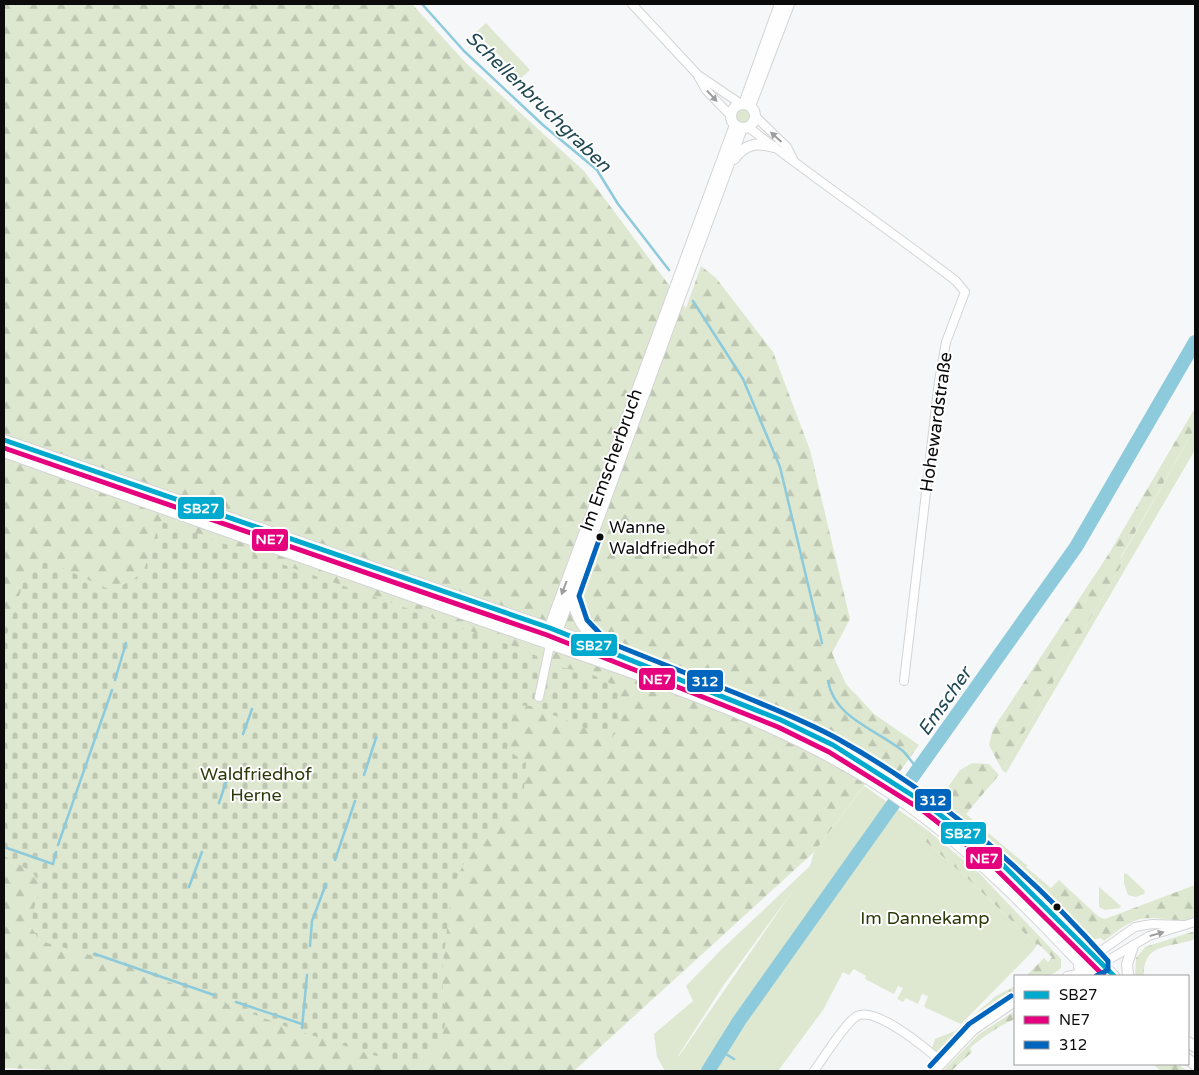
<svg xmlns="http://www.w3.org/2000/svg" width="1199" height="1075" viewBox="0 0 1199 1075" font-family="'Varela Round',sans-serif">
<defs>
<pattern id="forest-firs" width="22" height="20" patternUnits="userSpaceOnUse" patternTransform="scale(1.25)"><rect width="22" height="20" fill="#dee8d0"/><path d="M5 1l3.5 6h-7zM16 11l3.5 6h-7z" fill="#bdc6b1"/></pattern>
<pattern id="cemetery-stones" width="16" height="16" patternUnits="userSpaceOnUse" patternTransform="scale(1.25)"><rect width="16" height="16" fill="#dee8d0"/><path d="M2 7V4a2 2 0 0 1 4 0v3zM10 15v-3a2 2 0 0 1 4 0v3z" fill="#bdc6b1"/></pattern>
</defs>
<rect width="100%" height="100%" fill="#f6f7f8"/>
<!-- green -->
<path fill="#dee8d0" fill-rule="evenodd" d="M486,23L530,70L521,78L476,32Z
M736 116a7 7 0 1 1 14 0a7 7 0 1 1-14 0Z
M1195,428V450L1006,773L1002,770L1122,564L1121,558Z
M864,786L926,829L920,840H924L965,876L1037,945L1032,952L961,1024L924,1007L928,996L922,994L918,1004L906,998L903,1002L897,999L903,988L898,986L894,994L865,979L866,976L854,969L849,975L843,972L823,1010L778,1071H665L657,1057L654,1034L693,1001L686,986L721,950L810,866L814,852ZM792,892L679,1056H678L723,986Z
M1126,873L1145,891L1144,894L1135,897L1128,895L1124,883V874Z
M1099,887L1121,906L1120,908L1105,910L1099,907Z
M955,1031C952,1040 950,1052 938,1052L932,1048L935,1039Z"/>
<!-- forest -->
<path fill="url(#forest-firs)" d="M4,4H412L466,63L584,171L686,308L701,266L716,278L773,352L810,450L850,619L832,653L846,684L874,714L919,745L898,774L881,763L814,852L574,1071H83L4,1068Z
M1195,408V428L1121,557L1122,564L1002,770L989,745L993,729L1110,552Z
M972,763L989,764L999,775L966,814L1025,864L1028,865L1026,867L1051,888L1059,880L1099,917L1105,919L1195,885V918C1179,923 1165,918 1149,918C1131,918 1118,931 1104,941L1101,938L1092,940L1082,933L1060,903L936,804L960,770Z
M926,829L979,873L1061,959V968C1051,978 1039,976 1026,976L1044,958L1048,962L1052,957L1038,944L1037,945L965,876L924,840H920Z
M1195,931V939C1172,948 1142,942 1144,976H1135L1136,958L1145,947Z
M1015,986V992L981,1014L955,1039V1031L996,996Z
M1015,1011V1019C999,1026 984,1036 970,1048L972,1052L951,1071H943L979,1034Z
M1153,1064H1177L1188,1071H1161Z"/>
<!-- cemetery -->
<path fill="url(#cemetery-stones)" d="M160,521L524,650L560,667L589,673L620,688L617,699L623,714L612,739L531,706L514,705L507,750L526,762L523,803L501,817L483,834L468,854L452,889L442,971L445,1025L440,1043L424,1059L410,1061L389,1060L295,1030L119,963L40,941L31,927L33,912L41,884L32,872L4,856V643L29,565L49,562L113,591L143,573Z"/>
<g fill="none" stroke-linecap="round" stroke-linejoin="round">
<!-- stream -->
<path stroke="#8dcadb" stroke-width="2.5" d="M422,4L464,51L543,125L597,170L618,204L669,270
M693,301L743,379L780,467L822,643
M115,680L126,643
M828,681C835,719 876,729 903,751C908,756 913,764 918,769
M243,734L252,709
M364,775L376,738
M219,803L231,767
M58,845L112,690
M4,847L53,864L56,852
M335,860L355,801
M189,887L202,852
M310,946L312,921L326,884
M95,954L214,995
M236,1002L302,1024
M302,1028L307,975
M721,1051L734,1059"/>
<!-- river -->
<path stroke="#8dcadb" stroke-width="14" d="M708,1071L739,1021L1076,547L1195,342"/>
<defs>
<path id="street" d="M632,4L697,74L706,90L731,116
M698,75L741,104
M756,117L787,147L793,159
M748,127C817,180 888,229 956,281L965,292L946,342L939,381L904,681
M539,697L550,645
M1078,967L1135,927L1152,924L1183,925
M1067,976L1088,972L1149,936L1195,922
M814,1071C823,1059 845,1023 857,1016C876,1006 928,1050 943,1063
M935,1071L974,1030L1015,1002"/>
<path id="secondary" d="M731 116a12 12 0 1 1 24 0a12 12 0 1 1-24 0Z
M744,104L780,4
M750,106L789,4
M734,159C745,144 756,142 774,147
M4,440L550,628L635,660L781,720L833,745L880,773L926,804L996,858L1026,886L1114,976
M4,452C170,512 336,570 503,628C634,674 771,715 887,791C965,843 1029,909 1092,976
M572,597C576,620 584,629 600,645
M555,637L742,128
M550,645V628L553,618L735,125
M1128,976L1127,964L1133,946
M1188,1042L1195,1047
M1188,1059L1195,1065"/>
</defs>
<!-- street casing -->
<use href="#street" stroke="#d3d4d5" stroke-width="10"/>
<!-- secondary casing -->
<use href="#secondary" stroke="#d3d4d5" stroke-width="12"/>
<!-- street -->
<use href="#street" stroke="#fefefe" stroke-width="8"/>
<!-- secondary -->
<use href="#secondary" stroke="#fefefe" stroke-width="10"/>
<defs>
<path id="bus-1" d="M4,440L550,628L781,720L833,745L926,804L996,858L1114,976"/>
<path id="bus-2" d="M4,448L547,635L778,727L829,752L922,810L991,864L1104,976"/>
<path id="bus-3" d="M600,537L579,596L587,620L608,642C651,659 695,677 738,694C771,708 806,721 838,739C940,796 1030,873 1108,961V970L1096,976
M930,1066L969,1024L1011,996"/>
</defs>
<!-- bus-1 casing -->
<use href="#bus-1" stroke="#fff" stroke-width="9"/>
<!-- bus-2 casing -->
<use href="#bus-2" stroke="#fff" stroke-width="9"/>
<!-- bus-3 casing -->
<use href="#bus-3" stroke="#fff" stroke-width="9"/>
<!-- bus-1 -->
<use href="#bus-1" stroke="#00a9ce" stroke-width="5"/>
<!-- bus-2 -->
<use href="#bus-2" stroke="#e5007d" stroke-width="5"/>
<!-- bus-3 -->
<use href="#bus-3" stroke="#0065bd" stroke-width="5"/>
</g>
<!-- one-way arrows -->
<defs><path id="oneway-solid" d="M-6-.8H1V-3.2L6.5 0L1 3.2V.8H-6Z" transform="scale(1.25)"/></defs>
<g fill="#9d9d9d">
<use href="#oneway-solid" transform="translate(712 96) rotate(47)"/>
<use href="#oneway-solid" transform="translate(776 137) rotate(-138)"/>
<use href="#oneway-solid" transform="translate(564 588) rotate(111)"/>
<use href="#oneway-solid" transform="translate(1157 934) rotate(-16)"/>
</g>
<!-- markers -->
<g fill="#0b0b0c" stroke="#fff" stroke-width="2">
<circle cx="600" cy="537" r="4.5"/>
<circle cx="1057" cy="907" r="4.5"/>
</g>
<g text-anchor="middle" stroke-width="4" stroke-linejoin="round" paint-order="stroke">
<!-- bus labels -->
<g font-size="17" fill="#0b0b0c" stroke="#fff" text-anchor="start">
<text x="609" y="533">Wanne<tspan x="609" dy="21">Waldfriedhof</tspan></text>
</g>
<!-- street labels -->
<g font-size="18" fill="#0b0b0c" stroke="#fff">
<text transform="translate(936 422) rotate(-82)" y="6">Hohewardstraße</text>
<text transform="translate(611 460) rotate(-70)" y="6">Im Emscherbruch</text>
</g>
<!-- park labels -->
<g font-size="18" fill="#2c3908" stroke="#fff">
<text x="256" y="780">Waldfriedhof<tspan x="256" dy="21">Herne</tspan></text>
<text x="925" y="924">Im Dannekamp</text>
</g>
<!-- water labels -->
<g font-size="19" font-style="italic" fill="#204853" stroke="#fff">
<text transform="translate(539 101) rotate(44)" y="7">Schellenbruchgraben</text>
<text transform="translate(944 701) rotate(-55)" y="7">Emscher</text>
</g>
</g>
<g stroke="#fff" stroke-width="2">
<rect x="177" y="496" width="48" height="24" rx="5" fill="#00a9ce"/>
<rect x="251" y="528" width="38" height="24" rx="5" fill="#e5007d"/>
<rect x="570" y="633" width="48" height="24" rx="5" fill="#00a9ce"/>
<rect x="638" y="667" width="38" height="24" rx="5" fill="#e5007d"/>
<rect x="686" y="669" width="38" height="24" rx="5" fill="#0065bd"/>
<rect x="914" y="788" width="38" height="24" rx="5" fill="#0065bd"/>
<rect x="940" y="821" width="47" height="24" rx="5" fill="#00a9ce"/>
<rect x="965" y="846" width="38" height="24" rx="5" fill="#e5007d"/>
</g>
<g font-size="14" text-anchor="middle" font-weight="bold" fill="#fff">
<text x="201" y="513">SB27</text>
<text x="270" y="544">NE7</text>
<text x="594" y="650">SB27</text>
<text x="657" y="684">NE7</text>
<text x="705" y="686">312</text>
<text x="933" y="805">312</text>
<text x="963" y="838">SB27</text>
<text x="984" y="863">NE7</text>
</g>
<!-- border -->
<rect width="1199" height="1075" fill="none" stroke="#0b0b0c" stroke-width="10"/>
<!-- legend -->
<rect x="1014" y="975" width="175" height="90" fill="#ffffff" stroke="#9d9d9e"/>
<rect x="1024" y="991" width="25" height="8" fill="#00a9ce" stroke="#9d9d9e"/>
<text x="1059" y="1000" font-size="15" fill="#0b0b0c">SB27</text>
<rect x="1024" y="1016" width="25" height="8" fill="#e5007d" stroke="#9d9d9e"/>
<text x="1059" y="1025" font-size="15" fill="#0b0b0c">NE7</text>
<rect x="1024" y="1041" width="25" height="8" fill="#0065bd" stroke="#9d9d9e"/>
<text x="1059" y="1050" font-size="15" fill="#0b0b0c">312</text>
</svg>
